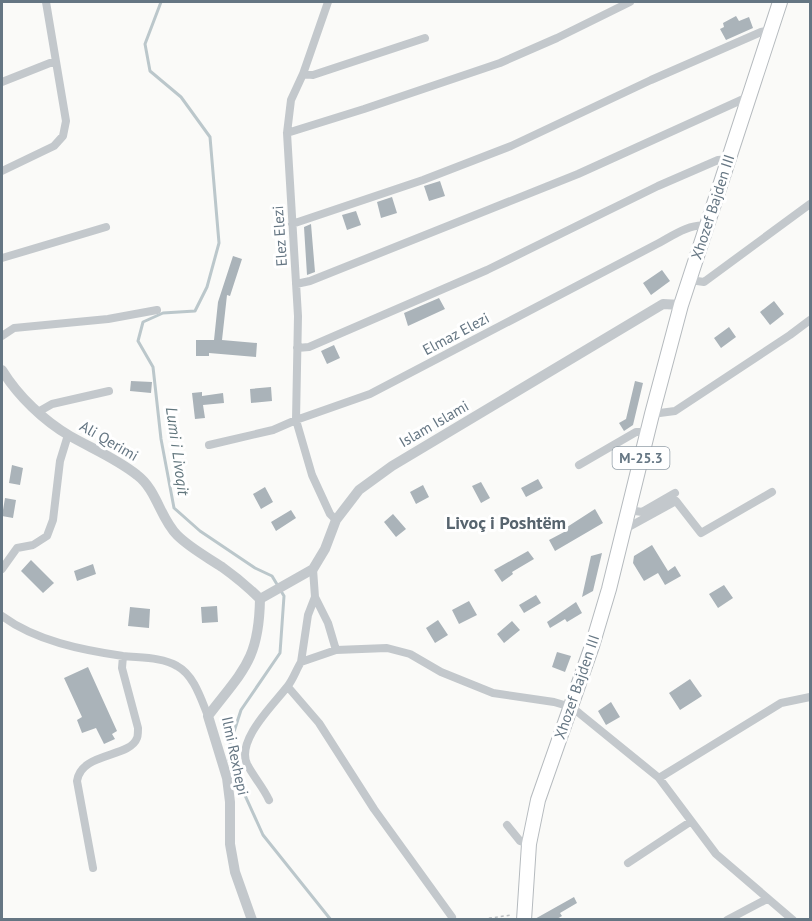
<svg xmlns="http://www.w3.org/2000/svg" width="812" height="921" viewBox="0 0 812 921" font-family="'PT Sans',sans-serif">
<rect width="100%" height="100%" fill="#fafaf8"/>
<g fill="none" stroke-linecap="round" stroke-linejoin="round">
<!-- stream -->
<path stroke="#bbc7cb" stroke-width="3" d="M161,2L145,44L150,71L181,97L210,137L219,243L207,287L195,311L163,313L143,322L138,341L153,367L161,439L174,508L200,531L255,568L272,576L278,586
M281,591L284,596L280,653L241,710L230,744L229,760L263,835L331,920"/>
</g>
<!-- building -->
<path fill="#aab3b9" d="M736,16L739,21L749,17L753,28L726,40L720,29L724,27L723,23Z
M440,181L445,196L429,201L424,186Z
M392,197L397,213L381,218L377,202Z
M356,211L361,225L347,230L342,215Z
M311,224L315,272L307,275L304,227Z
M233,256L242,259L230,296L227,295L222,340L257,343L256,357L209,353V356H196V340H214L218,302Z
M662,270L670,281L651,295L643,283Z
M439,298L445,309L408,326L404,313Z
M774,301L784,314L770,325L760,312Z
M729,327L736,337L721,348L714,338Z
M334,345L340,358L327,364L321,351Z
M131,381L152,382L151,393L130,391Z
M635,381L643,383L633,425L624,431L619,423L626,419Z
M271,387L272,401L251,403L250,389Z
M202,392V396L223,393L224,403L203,405L205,418L195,419L192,393Z
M12,465L23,468L20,485L9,483Z
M538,479L543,488L526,497L521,488Z
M481,482L490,498L481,503L472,486Z
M423,485L429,497L416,504L410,492Z
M265,487L273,502L261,509L253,494Z
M5,498L16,500L13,518L2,516Z
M595,509L603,523L555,551L549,540L566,531L564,529Z
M291,510L296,518L276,531L271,522Z
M393,514L406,529L396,537L384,522Z
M652,545L668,571L675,566L681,576L665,585L658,573L644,581L633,563L634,556Z
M528,551L534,559L512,572L513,574L502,582L494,570Z
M602,553L593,591L582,597L591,556Z
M31,560L54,583L43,593L21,571Z
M93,564L96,574L77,581L74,571Z
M724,585L733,598L718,608L709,594Z
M536,595L541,603L524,613L519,605Z
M469,601L477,615L459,624L452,610Z
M576,602L582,613L567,622L565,619L550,628L547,622Z
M217,606L218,622L202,623L201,607Z
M130,607L150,609L149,628L128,626Z
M438,620L448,635L435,643L426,628Z
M512,621L520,630L504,643L497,634Z
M557,652L571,656L565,672L552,667Z
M88,667L117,731L112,734L115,739L104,744L96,728L82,733L77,720L82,717L64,678Z
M690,679L702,696L680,710L669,693Z
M611,702L620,717L606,725L598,711Z
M574,897L577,903L560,913L562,916L555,920H533Z"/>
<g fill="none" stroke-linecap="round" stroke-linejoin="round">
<defs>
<path id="primary" d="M524,920L529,844L538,800L592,646L609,589L652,414L681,305L780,2"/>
</defs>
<!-- primary casing -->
<use href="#primary" stroke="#b5babe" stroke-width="16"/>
<!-- path -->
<path stroke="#bbbfc2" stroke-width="1.5" stroke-dasharray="3 3" stroke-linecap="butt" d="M477,920L511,915"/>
<!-- minor -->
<path stroke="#c3c8cc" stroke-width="8" d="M328,2L303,74L291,100L287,133L298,316L296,420L312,475L330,514L336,520
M303,74L313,75L425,38
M2,82L55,61
M287,133L364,109L500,63L557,38L630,2
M2,171L54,146L63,136L66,121L46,2
M292,224L423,180L511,146L651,80L761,32L771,30
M2,258L106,227
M690,280L704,282L810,204
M296,284L310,281L578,174L750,96
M2,336L14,328L108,319L157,310
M297,348L309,347L487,270L658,186L718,160L729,159
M38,412L52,404L109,391
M652,414L675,411L790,335L810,320
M209,445L273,430L296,420L370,394L657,244C672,236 690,223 707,226
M579,465L636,432H648
M629,510L642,512L675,493
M625,529L676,501L701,533L772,492
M2,569L17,548L33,545L47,536L53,520L60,461L68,435
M313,569L315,597L328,623L336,650
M2,616C36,641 82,650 123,656C140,658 162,657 177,666C194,675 201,699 208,716
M301,662L308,615L315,597
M288,687L319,723L374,809L452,917
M659,778L781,703L810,697
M269,800C263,787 253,776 247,764C236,740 274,704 287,687C293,680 296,670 301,662L336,650L387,648L410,654L441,672L493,693L554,702L571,707L579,713L659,778L716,854L793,920
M507,825L520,841L529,844
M628,863L690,822
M93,868L77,781C81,752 130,758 137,738C138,737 138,729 138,728L122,668L123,656
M727,920L767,899"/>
<!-- tertiary -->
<path stroke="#c3c8cc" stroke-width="10" d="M2,370C18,396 44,421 70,436C93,449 117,459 137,475C157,490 160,518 177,535C190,548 207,557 222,567C236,577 248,587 260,599
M260,599L313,569L325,549L336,520L359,490L392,466L663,304L681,305
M252,920L235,872L230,844V802L227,778L208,716C243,670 259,660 260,599"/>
<!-- primary -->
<use href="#primary" stroke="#fff" stroke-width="14"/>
</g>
<g text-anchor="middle" stroke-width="6" stroke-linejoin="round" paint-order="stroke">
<!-- shield labels -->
<rect fill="#fff" stroke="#939fa8" stroke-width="1.5" x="612.5" y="447" width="57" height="22" rx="4.5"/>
<g font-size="14" font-weight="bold" fill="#657683">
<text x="641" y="463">M-25.3</text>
</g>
<!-- street labels -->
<g font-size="15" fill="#657683" stroke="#fff">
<text transform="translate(713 207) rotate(-72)" y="5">Xhozef Bajden III</text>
<text transform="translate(280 236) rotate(-94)" y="5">Elez Elezi</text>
<text transform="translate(456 334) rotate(-28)" y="5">Elmaz Elezi</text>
<text transform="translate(434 424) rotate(-30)" y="5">Islam Islami</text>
<text transform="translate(109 441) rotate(30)" y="5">Ali Qerimi</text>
<text transform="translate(577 687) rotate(-71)" y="5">Xhozef Bajden III</text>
<text transform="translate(235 756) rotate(78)" y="5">Ilmi Rexhepi</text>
</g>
<!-- water labels -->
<g font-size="16" font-style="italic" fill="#60757c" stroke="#fff">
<text transform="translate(178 451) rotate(82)" y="6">Lumi i Livoqit</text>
</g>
<!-- quarter labels -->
<g font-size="18" font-weight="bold" fill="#57646e" stroke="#fff">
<text x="506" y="529">Livoç i Poshtëm</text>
</g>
</g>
<!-- border -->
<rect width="812" height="921" fill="none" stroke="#657683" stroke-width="6"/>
</svg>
